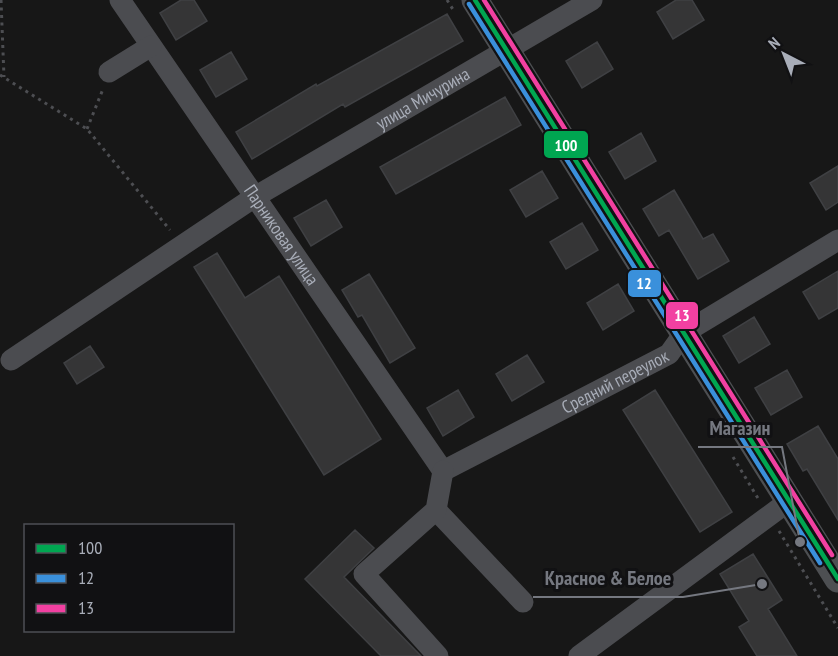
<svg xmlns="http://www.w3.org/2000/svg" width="838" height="656" viewBox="0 0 838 656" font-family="'PT Sans Narrow',sans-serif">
<rect width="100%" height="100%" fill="#171717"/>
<!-- building -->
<path fill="#353536" stroke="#3f4043" stroke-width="1.5" d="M181,0H194L207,21L176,40L160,13Z
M676,0H692L704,20L673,39L657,12Z
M447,14L463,41L345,107L343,104L252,159L236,132L316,84L317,86Z
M597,42L613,69L582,88L566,61Z
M231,52L247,79L216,97L200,70Z
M505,97L521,125L396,194L380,167Z
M641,133L656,161L625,179L609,152Z
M838,166V202L826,210L810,183Z
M542,171L558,198L526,217L510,190Z
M674,190L703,239L713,234L729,261L698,279L669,230L659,236L643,209Z
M326,200L342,227L311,246L294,218Z
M582,223L598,250L566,269L550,242Z
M217,253L245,298L279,276L381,439L324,475L194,267Z
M838,271V308L819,319L803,292Z
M369,274L415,348L390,363L362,315L358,317L342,290Z
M618,284L634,311L603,330L587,303Z
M754,317L770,344L739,363L723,336Z
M90,346L104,367L77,384L64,363Z
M527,355L544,382L512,401L496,374Z
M787,370L802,397L771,415L755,388Z
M458,390L474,417L443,436L427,408Z
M655,390L732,512L700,532L623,410Z
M818,426L838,459V520L807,469L803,471L787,444Z
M355,530L374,548L344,577L421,656H381L305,579Z
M753,554L782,600L768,609L797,656H757L739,627L749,621L720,574Z"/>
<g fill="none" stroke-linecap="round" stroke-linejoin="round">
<!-- path -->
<path stroke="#4d4e52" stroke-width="3" stroke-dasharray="3 4.5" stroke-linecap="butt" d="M1,0L4,77
M447,0L454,11
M0,75L87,129L170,230
M87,129L103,89
M733,457L759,500
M779,531L838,628"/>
<!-- minor -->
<g stroke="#4b4c50" stroke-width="21">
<path id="s1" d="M120,0L443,471"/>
<path d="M109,72L151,46"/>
<path id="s2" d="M11,360L253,198L592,0"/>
<path id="s3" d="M443,471L669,354L684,333L838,240"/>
<path d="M436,510L523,602"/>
<path d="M438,656L364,574L436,510L443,471"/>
<path d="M579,656L789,501"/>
</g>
<!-- major -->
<path stroke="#4d4f52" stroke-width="27" d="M475,0L838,579"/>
<defs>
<path id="bus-1" d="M475,0L838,579"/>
<path id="bus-2" d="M469,4L820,563"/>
<path id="bus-3" d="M484,0L832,555"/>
</defs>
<!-- bus-1 casing -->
<use href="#bus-1" stroke="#111113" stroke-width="9"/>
<!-- bus-2 casing -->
<use href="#bus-2" stroke="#111113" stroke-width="9"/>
<!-- bus-3 casing -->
<use href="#bus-3" stroke="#111113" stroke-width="9"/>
<!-- bus-1 -->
<use href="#bus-1" stroke="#00a651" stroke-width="4.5"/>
<!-- bus-2 -->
<use href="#bus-2" stroke="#3a90db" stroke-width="4.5"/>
<!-- bus-3 -->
<use href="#bus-3" stroke="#f240a1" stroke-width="4.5"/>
</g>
<g text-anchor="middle" stroke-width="6" stroke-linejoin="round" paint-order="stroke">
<!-- street labels -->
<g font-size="18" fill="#a8adb8" stroke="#111113">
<text dy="6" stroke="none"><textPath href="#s2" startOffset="488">улица Мичурина</textPath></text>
<text dy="6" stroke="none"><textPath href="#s1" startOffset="285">Парниковая улица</textPath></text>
<text dy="6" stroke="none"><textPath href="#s3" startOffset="194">Средний переулок</textPath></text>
</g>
</g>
<!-- callouts -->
<path fill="none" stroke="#757880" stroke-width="2" d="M800 542L782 447H698M762 584L683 597H533"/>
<g fill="#757880" stroke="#111113" stroke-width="2">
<circle cx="800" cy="542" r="6"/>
<circle cx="762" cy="584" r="6"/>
</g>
<g font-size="20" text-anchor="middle" font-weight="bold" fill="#757880" stroke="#111113" stroke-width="6" stroke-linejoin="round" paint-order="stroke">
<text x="740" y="435">Магазин</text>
<text x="608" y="585">Красное &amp; Белое</text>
</g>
<g stroke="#111113" stroke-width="2">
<rect x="543" y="130" width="46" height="29" rx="6" fill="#00a651"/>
<rect x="627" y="269" width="35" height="29" rx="6" fill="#3a90db"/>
<rect x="665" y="301" width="34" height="29" rx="6" fill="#f240a1"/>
</g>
<g font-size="16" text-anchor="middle" font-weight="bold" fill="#fff">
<text x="566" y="151">100</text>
<text x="644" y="289">12</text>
<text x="682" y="321">13</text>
</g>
<!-- legend -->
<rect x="24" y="524" width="210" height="108" fill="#111113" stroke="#4d4f55" stroke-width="1.5"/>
<rect x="36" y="544" width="30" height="9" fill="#00a651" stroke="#4d4f55" stroke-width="1.5"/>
<text x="78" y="554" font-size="18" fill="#a8adb8">100</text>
<rect x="36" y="574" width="30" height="9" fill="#3a90db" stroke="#4d4f55" stroke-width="1.5"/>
<text x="78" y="584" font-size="18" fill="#a8adb8">12</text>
<rect x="36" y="604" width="30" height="9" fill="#f240a1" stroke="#4d4f55" stroke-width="1.5"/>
<text x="78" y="614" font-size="18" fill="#a8adb8">13</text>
<!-- north arrow -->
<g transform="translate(784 54) rotate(318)" stroke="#111113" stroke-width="4.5" paint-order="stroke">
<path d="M0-4.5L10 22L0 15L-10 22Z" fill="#a8adb8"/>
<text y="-9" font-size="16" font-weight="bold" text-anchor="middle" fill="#a8adb8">N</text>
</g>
</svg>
